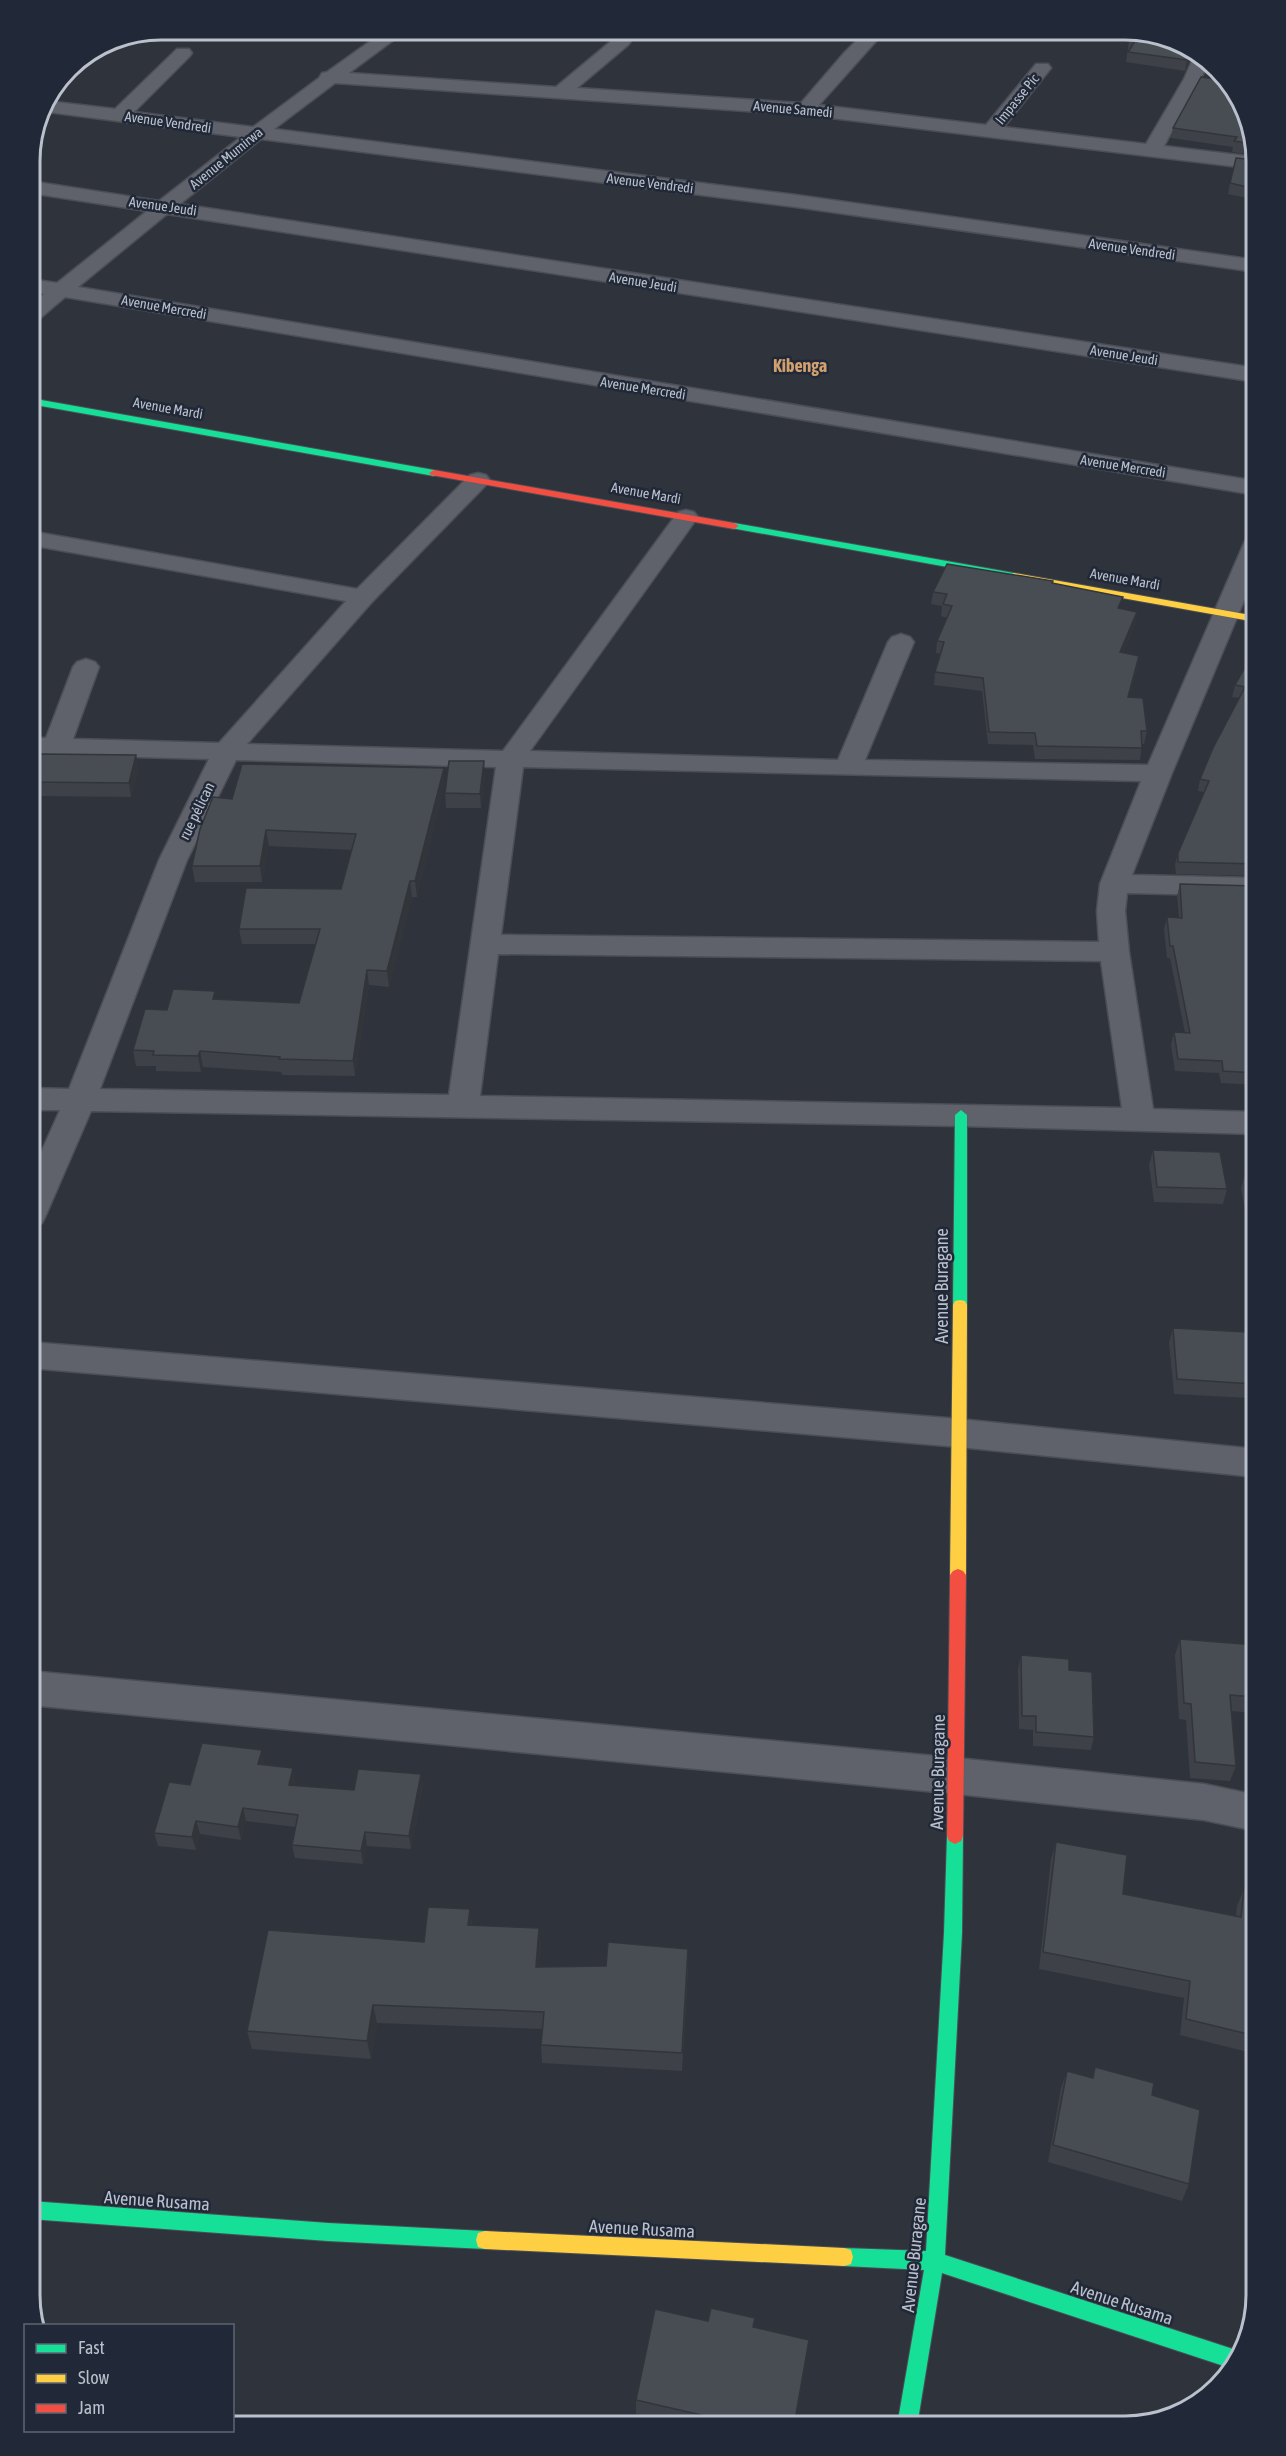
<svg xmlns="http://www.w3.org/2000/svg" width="1286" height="2456" viewBox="0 0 1286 2456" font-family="'Asap Condensed',sans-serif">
<rect width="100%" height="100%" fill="#2f333c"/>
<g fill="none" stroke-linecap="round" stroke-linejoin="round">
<defs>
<path id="street" d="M386,30H407L349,73L556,87L616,37H628L631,41L628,45L577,88L801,103L844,53L867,30H886L819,105L986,125L1036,64H1048L1051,68L1004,127L1146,144L1184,79L1194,56L1196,54L1204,57L1209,63L1164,146L1255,157L1256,169L806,115L335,83L274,129L796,195L1256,260V272L796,207L261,139L180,204L1256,368V382L167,214L78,287L1256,481V495L65,297L38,320L30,321V304L44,294L30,291V279L57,283L147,211L30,193V181L159,201L241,137L40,111L47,101L115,109L177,49H189L192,53L189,57L134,112L253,127L319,78L322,73L327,72Z
M478,473L486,475L490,480L486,485L372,602L247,744L503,751L678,512L686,510L694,512L698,517L530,751L838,760L888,642L892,637L901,634L910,637L914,642L865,760L1148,765L1244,543L1247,538L1256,536V572L1172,773L1132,875L1256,878V896L1127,893L1125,911L1129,952L1153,1109L1256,1112V1134L961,1126L91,1111L46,1215L42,1223L30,1227V1177L60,1110H30V1088L69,1089L159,860L209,759L30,754V738H46L73,667L77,662L86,659L95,662L99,667L73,739L219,743L346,601L30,545V531L357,589L470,475ZM236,760L496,767L449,1095L100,1089L187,860ZM523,767L1141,781L1100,884L1097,911L1099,942L501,935ZM498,954L1101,961L1122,1108L480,1096Z
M30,1342L959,1419L1256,1449V1477L959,1447L30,1368Z
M30,1671L957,1758L1204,1784L1256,1795V1831L1204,1820L957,1794L30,1705Z"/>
<path id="fast" d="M30,398L434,470L439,473L434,476L30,404Z
M734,523L1014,573L1019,576L1014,579L731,528V524Z
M961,1110L967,1115V1305L965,1309H955L953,1305L955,1115Z
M955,1828L961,1831L963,1836L962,1933L945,2255L1236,2350L1239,2351L1233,2369L942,2273L917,2426H897L924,2270L844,2266L837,2264L835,2257L837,2250L844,2248L926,2251L944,1933L947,1836L949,1831Z
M30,2201L328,2223L485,2231L492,2233L494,2240L492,2247L485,2249L328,2241L30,2219Z"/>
<path id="slow" d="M1014,573L1256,616V622L1010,578L1009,576Z
M960,1300L965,1301L967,1305L966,1575L963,1579L958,1581L953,1579L950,1575L953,1305L955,1301Z
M485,2231L844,2248L851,2250L853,2257L851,2264L844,2266L485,2249L478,2247L476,2240L478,2233Z"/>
<path id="jam" d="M434,470L734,523L739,526L734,529L431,475L429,473Z
M958,1569L963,1571L966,1575L963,1836L961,1841L955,1844L949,1841L947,1836L950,1575L953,1571Z"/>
</defs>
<!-- street casing -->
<use href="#street" stroke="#4b4e55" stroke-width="3"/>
<!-- fast casing -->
<use href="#fast" stroke="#4b4e55" stroke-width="2"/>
<!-- slow casing -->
<use href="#slow" stroke="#4b4e55" stroke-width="2"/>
<!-- jam casing -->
<use href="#jam" stroke="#4b4e55" stroke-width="2"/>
<!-- street -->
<use href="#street" fill="#5f626a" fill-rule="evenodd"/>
<!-- fast -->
<use href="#fast" fill="#16e098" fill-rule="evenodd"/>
<!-- slow -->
<use href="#slow" fill="#ffcf43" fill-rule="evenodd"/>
<!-- jam -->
<use href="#jam" fill="#f24e42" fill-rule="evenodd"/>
</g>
<!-- wall -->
<path fill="#3e4147" d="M1135,31L1195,53L1192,55L1185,71L1126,62L1129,41Z
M1209,63L1219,75L1207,73Z
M1246,111L1255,155L1232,152L1233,147L1171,138L1173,128Z
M1256,160V200L1228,194L1230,183Z
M1053,581L1052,583L1121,609L1137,612L1135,624L1123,653L1139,656L1137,669L1129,697L1147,731L1144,744H1142L1140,760L1035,759L1033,745L988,744L982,691L934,685L935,672L940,654L936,653L937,641L947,618L941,616L942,606L931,604L933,592Z
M1256,648V876L1176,874L1175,865L1178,853L1204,792L1198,791L1200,779L1239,698L1232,697L1235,685Z
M139,769L131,797L36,796L32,782Z
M485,776L481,808H446L445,793Z
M445,783L417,897H412L389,987L369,985L355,1076L282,1075L281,1072L203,1067L201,1072L156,1071V1066H136L133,1050L167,1010L217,999L299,1003L316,944H242L239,929L341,889L352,850L269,846L262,882H195L192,866L232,799Z
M1180,884L1256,886V1085L1221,1083L1219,1073L1175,1071L1171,1045L1174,1032L1185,1033L1170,958H1167L1164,929L1167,917H1179L1177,896Z
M1153,1150L1227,1189L1223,1204L1154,1202L1149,1165Z
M1245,1174H1256V1274L1241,1188Z
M1173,1328L1253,1384L1249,1398L1174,1394L1169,1342Z
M1180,1639L1256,1645V1713L1231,1711L1236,1766L1230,1781L1190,1778L1186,1720L1179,1719L1175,1655Z
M1021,1655L1094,1737L1091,1750L1033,1746V1730L1019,1729L1018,1669Z
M265,1764L264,1765L296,1782L295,1785L354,1790L421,1774L423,1787L411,1849L367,1846L363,1864L295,1858L292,1845L296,1827L246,1821L241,1840L200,1834L196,1850L158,1846L154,1833L190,1785Z
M1056,1842L1123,1894L1236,1916L1237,1906L1244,1889L1256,1892V2054L1180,2035L1184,1998L1039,1969L1051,1859Z
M470,1909L472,1925L539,1928L541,1947L539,1967H688L682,2071L542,2063L541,2045L542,2029L377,2023L371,2059L252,2049L247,2031L424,1942Z
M1095,2067L1152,2095L1189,2184L1182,2201L1048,2162L1061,2088L1067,2071L1092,2078Z
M708,2321L754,2328L794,2426H686L636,2414V2400Z"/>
<!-- shaded-wall -->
<path fill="#32353a" d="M1191,52L1195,53L1192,55L1185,71L1187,60Z
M1137,612L1135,624L1118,665L1120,652Z
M1139,656L1137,669L1126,709L1128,697Z
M136,755L139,769L131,797L129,783Z
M484,761L485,776L481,808L480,794Z
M444,768L445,783L417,897L415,881Z
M266,830L269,846L262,882L260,866Z
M410,881L412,897L389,987L387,971Z
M367,970L369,985L355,1076L353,1061Z
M200,1051L203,1067L201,1072L198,1056Z
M262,1750L265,1764L261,1777L258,1764Z
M293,1768L296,1782L292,1798L289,1785Z
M421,1774L423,1787L411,1849L409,1836Z
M243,1808L246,1821L241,1840L238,1827Z
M196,1821L200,1834L196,1850L192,1837Z
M365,1832L367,1846L363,1864L361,1851Z
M470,1909L472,1928L468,1925Z
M539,1928L541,1947L538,1986L536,1967Z
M373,2005L377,2023L371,2059L367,2041Z"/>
<!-- building -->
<path fill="#484c53" stroke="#32353a" stroke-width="1.5" d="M1135,31L1191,52L1187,60L1128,52L1135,41H1129Z
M1201,77L1222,80L1246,111L1253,144L1234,141L1237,137L1173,128Z
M1236,158L1256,160V189L1230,183Z
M947,564L1053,581L1052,583L1123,597L1118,608L1137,612L1120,652L1139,656L1128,697L1143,698L1147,731H1141L1142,748L1037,746L1035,733L989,732L983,678L935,672L944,642L937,641L952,606L943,604L947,594L933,592Z
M1256,648V864L1178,862V853L1209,781L1200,779L1213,748L1245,687L1235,685Z
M41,754L136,755L129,783L32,782Z
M449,761H484L480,794L445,793Z
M242,764L444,768L415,881H410L387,971L367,970L353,1061L279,1059L280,1057L200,1051L198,1056L153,1055L154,1051L133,1050L145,1009L167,1010L173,989L215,991L213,999L299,1003L320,929H239L246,888L341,889L356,834L266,830L260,866H192L200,829L213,797L232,799Z
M1180,884L1256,886V1073L1223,1071L1222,1061L1178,1059L1174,1032L1190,1033L1173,946H1170L1167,917L1182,918Z
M1153,1150L1220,1152L1227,1189L1157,1187Z
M1245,1174H1256V1239Z
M1173,1328L1247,1332L1253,1384L1177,1379Z
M1180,1639L1256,1645V1697L1230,1695L1236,1766L1195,1762L1191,1704L1184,1703Z
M1021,1655L1069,1659V1670L1092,1672L1094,1737L1036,1732V1716H1022Z
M202,1743L262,1750L258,1764L293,1768L289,1785L354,1790L358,1769L421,1774L409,1836L365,1832L361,1851L292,1845L298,1815L243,1808L238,1827L196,1821L192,1837L154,1833L169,1782L190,1785Z
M1056,1842L1127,1855L1123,1894L1241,1917L1244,1889L1256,1892V2036L1186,2019L1190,1981L1043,1952Z
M428,1907L470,1909L468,1925L539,1928L536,1967L606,1966L608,1942L688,1949L682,2053L541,2045L544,2012L373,2005L367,2041L247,2031L268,1930L424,1942Z
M1095,2067L1154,2083L1152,2095L1200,2110L1189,2184L1053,2145L1067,2071L1093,2078Z
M711,2308L755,2318L753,2327L809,2340L794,2426H749L636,2400L655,2309L708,2321Z"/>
<g text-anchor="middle" stroke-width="5" stroke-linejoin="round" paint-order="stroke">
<!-- far-street labels -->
<g font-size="14" fill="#bac0cc" stroke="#212938">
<text transform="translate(1017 99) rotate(-51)" y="5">Impasse Pic</text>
<text transform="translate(793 109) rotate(5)" y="5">Avenue Samedi</text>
<text transform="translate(168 122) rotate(8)" y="5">Avenue Vendredi</text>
<text transform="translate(226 158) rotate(-39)" y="5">Avenue Mumirwa</text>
<text transform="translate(650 183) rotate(7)" y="5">Avenue Vendredi</text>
<text transform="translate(163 206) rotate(8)" y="5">Avenue Jeudi</text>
<text transform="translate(1132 249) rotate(8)" y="5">Avenue Vendredi</text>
<text transform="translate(643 282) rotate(9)" y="5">Avenue Jeudi</text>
<text transform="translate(164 307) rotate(10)" y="5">Avenue Mercredi</text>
<text transform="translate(1124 355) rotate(9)" y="5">Avenue Jeudi</text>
<text transform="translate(643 388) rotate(9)" y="5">Avenue Mercredi</text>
<text transform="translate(168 408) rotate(10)" y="5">Avenue Mardi</text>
<text transform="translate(1123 466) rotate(9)" y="5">Avenue Mercredi</text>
<text transform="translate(646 493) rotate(10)" y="5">Avenue Mardi</text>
<text transform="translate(1125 579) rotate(10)" y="5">Avenue Mardi</text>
</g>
<!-- street labels -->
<g font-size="15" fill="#bac0cc" stroke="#212938">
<text transform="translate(197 811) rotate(-64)" y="5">rue pélican</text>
</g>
<!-- far-district labels -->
<g font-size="18" font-weight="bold" fill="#d2a06f" stroke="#212938">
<text x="800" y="372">Kibenga</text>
</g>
<!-- near-street labels -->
<g font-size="18" fill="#bac0cc" stroke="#212938">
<text transform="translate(942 1286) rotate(-90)" y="6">Avenue Buragane</text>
<text transform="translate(938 1772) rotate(-89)" y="6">Avenue Buragane</text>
<text transform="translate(157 2201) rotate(4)" y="6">Avenue Rusama</text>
<text transform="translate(642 2229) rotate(3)" y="6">Avenue Rusama</text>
<text transform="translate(914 2255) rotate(-84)" y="6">Avenue Buragane</text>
<text transform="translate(1122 2303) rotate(18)" y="6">Avenue Rusama</text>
</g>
</g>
<!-- crop -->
<path d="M0 0H1286V2456H0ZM161 40H1125A121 121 0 0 1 1246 161V2295A121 121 0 0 1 1125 2416H161A121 121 0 0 1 40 2295V161A121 121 0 0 1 161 40Z" fill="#212938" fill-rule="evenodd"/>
<path fill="none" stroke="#bac0cc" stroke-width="3" d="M161 40H1125A121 121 0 0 1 1246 161V2295A121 121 0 0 1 1125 2416H161A121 121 0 0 1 40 2295V161A121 121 0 0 1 161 40Z"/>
<!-- legend -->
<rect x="24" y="2324" width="210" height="108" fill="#212938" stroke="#5e6573" stroke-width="1.5"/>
<rect x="36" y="2344" width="30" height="9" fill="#16e098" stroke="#5e6573" stroke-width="1.5"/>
<text x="78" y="2354" font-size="18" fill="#bac0cc">Fast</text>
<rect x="36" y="2374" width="30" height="9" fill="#ffcf43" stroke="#5e6573" stroke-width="1.5"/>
<text x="78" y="2384" font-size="18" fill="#bac0cc">Slow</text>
<rect x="36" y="2404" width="30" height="9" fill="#f24e42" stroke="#5e6573" stroke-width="1.5"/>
<text x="78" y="2414" font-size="18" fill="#bac0cc">Jam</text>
</svg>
